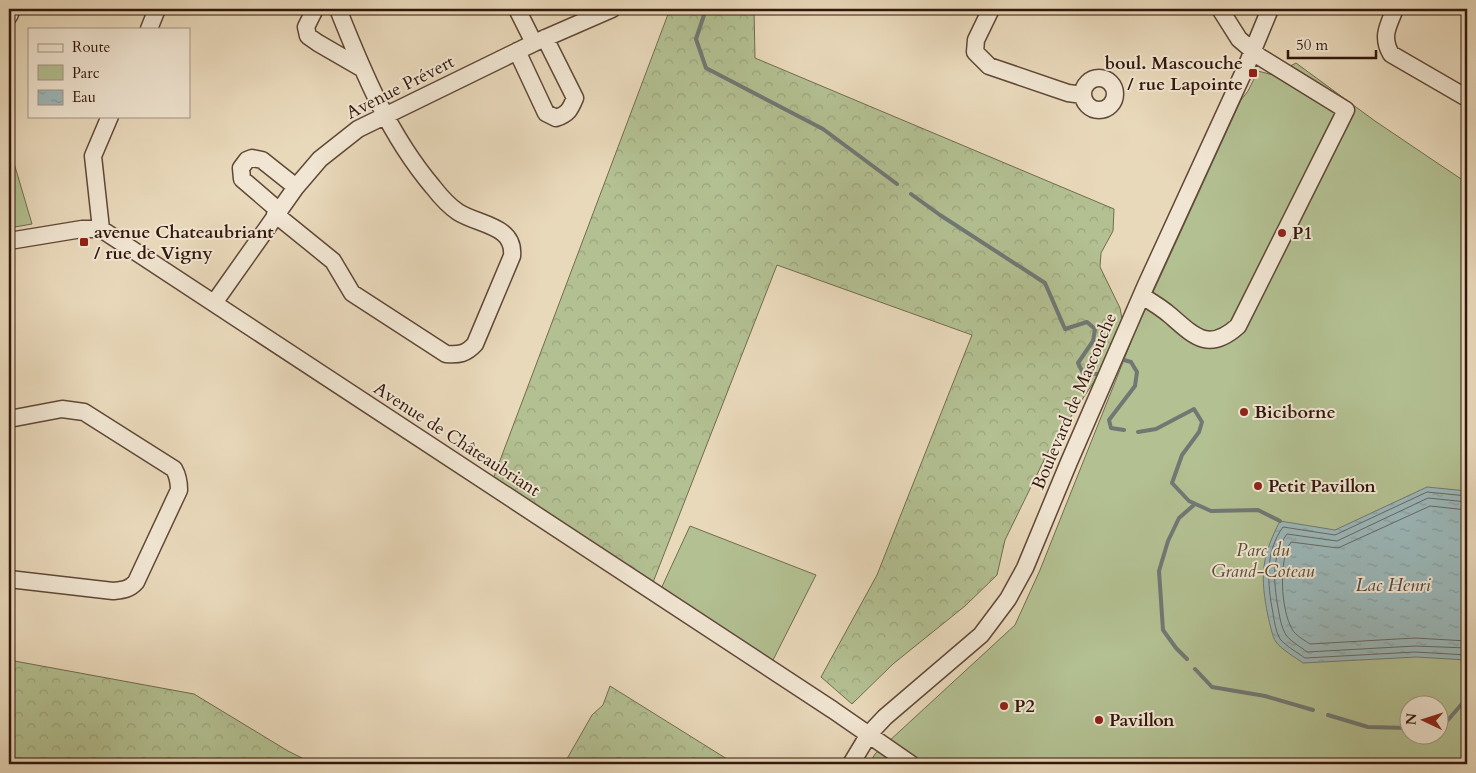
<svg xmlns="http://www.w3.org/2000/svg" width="1476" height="773" viewBox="0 0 1476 773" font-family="Cardo,serif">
<defs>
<pattern id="forest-crowns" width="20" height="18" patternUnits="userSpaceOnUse" patternTransform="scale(1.25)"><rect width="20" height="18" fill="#b3c092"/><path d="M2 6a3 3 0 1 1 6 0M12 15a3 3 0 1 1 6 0" fill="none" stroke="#9aa47d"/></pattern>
<pattern id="water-ripples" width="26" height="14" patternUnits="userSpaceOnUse" patternTransform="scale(1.25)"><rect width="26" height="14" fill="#9bb8ba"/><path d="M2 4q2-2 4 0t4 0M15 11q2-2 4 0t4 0" fill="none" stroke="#869d9f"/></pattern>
</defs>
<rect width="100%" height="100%" fill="#e9d9bb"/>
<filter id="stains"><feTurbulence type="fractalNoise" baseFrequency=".004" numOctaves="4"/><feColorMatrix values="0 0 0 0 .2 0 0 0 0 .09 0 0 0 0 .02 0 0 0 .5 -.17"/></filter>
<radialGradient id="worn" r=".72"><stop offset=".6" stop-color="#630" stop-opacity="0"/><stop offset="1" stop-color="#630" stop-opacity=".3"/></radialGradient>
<!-- forest -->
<path fill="url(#forest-crowns)" stroke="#726c4e" d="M670,9H754L755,58L1114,209L1113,231L1101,253L1100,267L1120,308L1122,319L1095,380L1049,450L1005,540L997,575L965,606L893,664L852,704L821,677L877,575L972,335L777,265L650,590L490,487Z
M9,660L194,694L288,751L314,764H9Z
M610,686L735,764H564L592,715L603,705Z"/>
<!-- park -->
<path fill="#b3c092" stroke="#726c4e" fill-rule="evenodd" d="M1296,63L1375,121L1467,183V764H869L875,754L1015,625L1040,570L1135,332L1241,100L1248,91L1258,71L1273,75ZM1408,706H1438V736H1408Z
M9,153H11L32,224L9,228Z
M690,526L816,575L772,662L660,591Z"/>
<!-- water -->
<path fill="url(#water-ripples)" stroke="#717874" d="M1427,487L1467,491V660L1416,657L1303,663C1296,658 1281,649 1276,642C1272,636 1270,624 1268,616C1260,576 1261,558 1280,521L1335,530Z"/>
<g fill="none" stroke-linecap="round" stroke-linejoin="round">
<!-- shore -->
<path stroke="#666862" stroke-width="1" d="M1467,496L1427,492L1335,535L1283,527C1265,552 1267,583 1273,613C1274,621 1276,632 1280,639C1286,646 1298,653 1305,658L1415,652L1467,655
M1467,502L1428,498L1337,541L1287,534C1270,557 1274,586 1279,613C1280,619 1282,629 1286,635C1290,641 1301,647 1307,652L1415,646L1467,648
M1467,510L1430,506L1338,548L1291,542C1278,560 1281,610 1292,629C1295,635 1304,640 1310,644L1415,638L1467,641"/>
<!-- stream -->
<path stroke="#717874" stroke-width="4" d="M706,9L696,39L706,68L823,129L897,184
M911,194L940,215L1045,283L1065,329L1087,322L1095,329L1093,341L1078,363L1083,373L1098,374
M1124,360L1131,362L1137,372L1135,386L1109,420L1111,428L1124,430
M1138,432L1156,429L1194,409L1202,422L1199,432L1182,455L1172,483L1189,501L1211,511L1258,510L1280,521
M1187,659L1176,648L1163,630L1159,571L1168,541L1179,518L1195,504
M1195,669L1212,687L1265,696L1313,710
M1328,715L1368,727L1408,728
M1438,728H1441L1467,698"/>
<defs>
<path id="minor" d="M315,9L306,27L308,36L318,43L363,69
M517,9L534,43
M991,9L976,40L975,52L989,66L1068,93L1083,95
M1395,9C1388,26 1381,37 1391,54L1467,98
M9,16L12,9
M149,29L157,9
M517,51L546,113L556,118C568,114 570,110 575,98L545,38
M1083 94a16 16 0 1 1 32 0a16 16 0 1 1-32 0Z
M278,210L242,179L241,168L247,160L252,158L262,160L296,187
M275,214L333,261L352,293L446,354C459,355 466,354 475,344L512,256C515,225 478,225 458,212C449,206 440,196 433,187C389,135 363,72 338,9
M101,229L93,156L110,116
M9,241L82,229H101L833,710L911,764
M1142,296C1152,302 1162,308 1171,316C1195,337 1209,352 1238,326L1346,110L1260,57L1239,39L1220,9
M214,303L296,187L320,159L358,129L534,43L612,9
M9,419L62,409L84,412L174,469C178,476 179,482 179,490L136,582C129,590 122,590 113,591L9,579
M851,764L869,734L885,717L981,635L1008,599L1025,568L1069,462L1146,285L1246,67L1270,9"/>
</defs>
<!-- minor casing -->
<use href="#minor" stroke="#604837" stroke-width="19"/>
<!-- minor -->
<use href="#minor" stroke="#f1e6d3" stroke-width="16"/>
</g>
<!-- markers -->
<g fill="#8f2418" stroke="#f1e6d3" stroke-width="2">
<rect x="1248" y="68" width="10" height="10" rx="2.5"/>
<circle cx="1282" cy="233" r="5"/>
<rect x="79" y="237" width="10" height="10" rx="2.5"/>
<circle cx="1244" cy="412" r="5"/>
<circle cx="1258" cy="486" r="5"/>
<circle cx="1004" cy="706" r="5"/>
<circle cx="1099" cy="720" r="5"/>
</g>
<g text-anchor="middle" stroke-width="4" stroke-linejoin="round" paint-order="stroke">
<!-- poi labels -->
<g font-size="18" font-weight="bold" fill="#32170b" stroke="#f1e6d3" text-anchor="start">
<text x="1243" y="69" text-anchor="end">boul. Mascouche<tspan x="1243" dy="21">/ rue Lapointe</tspan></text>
<text x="94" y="238">avenue Chateaubriant<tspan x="94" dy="21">/ rue de Vigny</tspan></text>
<text x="1292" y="239">P1</text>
<text x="1254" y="418">Biciborne</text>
<text x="1268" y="492">Petit Pavillon</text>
<text x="1014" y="712">P2</text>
<text x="1109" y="726">Pavillon</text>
</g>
<!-- street labels -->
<g font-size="18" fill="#32170b" stroke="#f1e6d3">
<text transform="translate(400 87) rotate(-27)" y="6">Avenue Prévert</text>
<text transform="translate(1074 401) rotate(-67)" y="6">Boulevard de Mascouche</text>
<text transform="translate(457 439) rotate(33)" y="6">Avenue de Châteaubriant</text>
</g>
<!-- park labels -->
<g font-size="18" font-style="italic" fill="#594a34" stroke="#f1e6d3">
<text x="1263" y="556">Parc du<tspan x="1263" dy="21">Grand-Coteau</tspan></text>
</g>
<!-- water labels -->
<g font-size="19" font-style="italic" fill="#524740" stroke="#f1e6d3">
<text x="1393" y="591">Lac Henri</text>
</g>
</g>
<!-- margin -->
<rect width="1476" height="773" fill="none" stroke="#e9d9bb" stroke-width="30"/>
<rect x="10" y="10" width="1456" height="753" fill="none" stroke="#32170b" stroke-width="2.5"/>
<rect x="15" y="15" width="1446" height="743" fill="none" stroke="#32170b"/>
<!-- legend -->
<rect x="28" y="28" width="162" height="90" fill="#f1e6d3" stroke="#a59383"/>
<rect x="38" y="44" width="25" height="8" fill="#f1e6d3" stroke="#a59383"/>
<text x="72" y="52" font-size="15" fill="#32170b">Route</text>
<rect x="38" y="65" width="25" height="15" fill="#b3c092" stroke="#a59383"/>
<text x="72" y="78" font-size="15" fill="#32170b">Parc</text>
<rect x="38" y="90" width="25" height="15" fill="url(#water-ripples)" stroke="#a59383"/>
<text x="72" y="102" font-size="15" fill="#32170b">Eau</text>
<!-- north arrow -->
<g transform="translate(1424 720) rotate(274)"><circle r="24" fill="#f1e6d3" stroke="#a59383"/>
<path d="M0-4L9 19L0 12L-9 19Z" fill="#8f2418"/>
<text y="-8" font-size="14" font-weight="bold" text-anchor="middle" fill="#32170b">N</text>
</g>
<!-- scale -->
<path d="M1288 50v8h88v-8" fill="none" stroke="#32170b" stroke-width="2.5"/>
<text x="1296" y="50" font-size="15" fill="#32170b" stroke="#f1e6d3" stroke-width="4" paint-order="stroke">50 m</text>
<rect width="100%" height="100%" filter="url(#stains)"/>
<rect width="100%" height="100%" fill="url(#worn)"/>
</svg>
